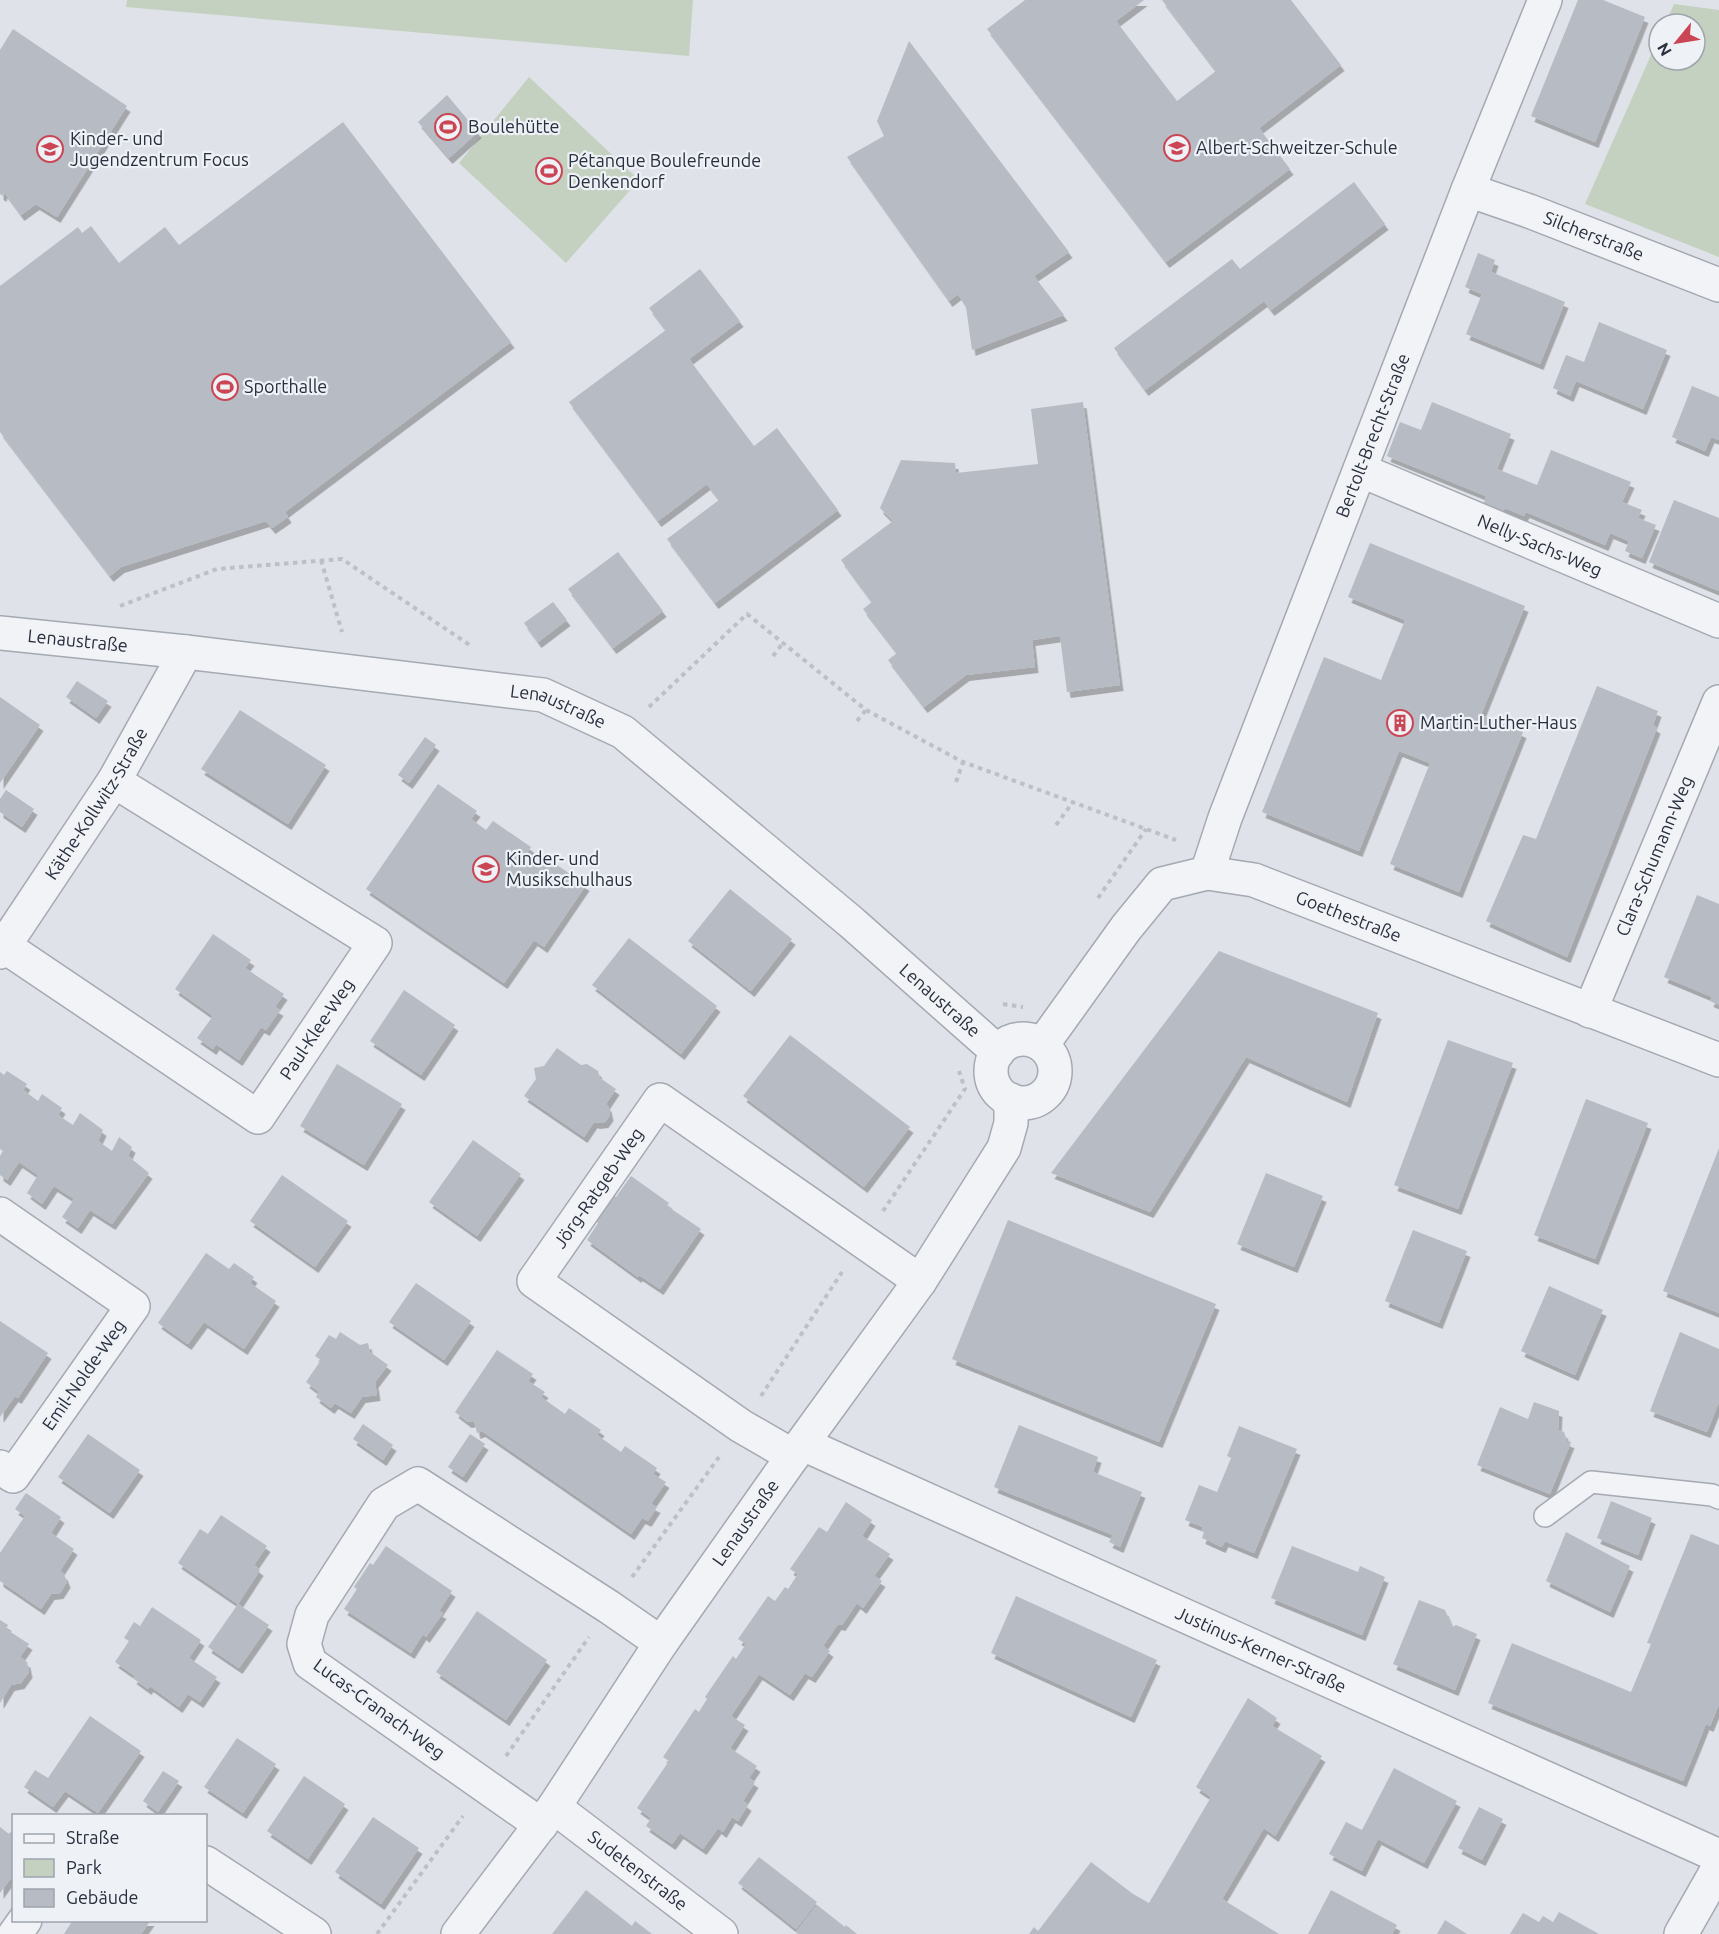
<svg xmlns="http://www.w3.org/2000/svg" width="1719" height="1934" viewBox="0 0 1719 1934" font-family="Ubuntu,sans-serif">
<defs>
<filter id="shadow"><feDropShadow dx="3.5" dy="6" stdDeviation="0" flood-color="#0004"/></filter>
</defs>
<rect width="100%" height="100%" fill="#dfe2e8"/>
<!-- green -->
<path fill="#c4d1c0" d="M127,0H693L689,56L126,7Z
M1674,4L1719,10V257L1585,204L1659,37V60H1695V24H1665Z
M529,77L639,180L566,263L459,163Z"/>
<!-- building -->
<path fill="#b6bbc4" filter="url(#shadow)" d="M1025,0H1144L1116,21L1177,101L1216,71L1162,0H1291L1341,65L1259,128L1290,169L1166,262L987,29Z
M1578,0H1603L1645,17L1595,142L1531,116Z
M13,29L127,106L57,217L36,204L21,215L4,192L3,196L0,194V50Z
M909,41L1069,252L1034,276L1064,315L972,350L966,307L958,294L949,301L847,157L884,136L877,121Z
M447,95L478,132L449,158L418,122Z
M343,122L511,342L285,512L288,517L272,528L266,521L121,567L110,576L0,432V286L78,227L82,233L91,226L119,263L165,227L179,245Z
M1354,182L1385,224L1271,310L1264,301L1145,390L1114,348L1232,259L1240,269Z
M1478,253L1495,260L1491,272L1565,302L1540,364L1466,334L1482,294L1465,287Z
M700,269L740,321L689,359L754,446L777,428L838,510L715,603L667,539L719,500L707,484L658,521L569,402L666,330L649,308Z
M1599,322L1667,350L1643,409L1576,381L1570,396L1553,388L1566,355L1584,362Z
M1692,386L1719,397V440L1711,437L1705,451L1672,437Z
M1083,402L1120,685L1067,692L1060,636L1032,640L1035,667L966,675L924,707L888,660L897,653L863,609L872,602L841,560L893,521L880,508L901,460L955,463L956,473L1038,464L1031,409Z
M1432,402L1511,434L1497,469L1537,485L1551,450L1631,482L1622,502L1642,510L1638,518L1656,525L1642,558L1625,551L1629,541L1610,533L1605,545L1526,512L1524,516L1505,508L1503,511L1484,503L1486,496L1387,456L1400,422L1421,430Z
M1674,500L1719,518V591L1649,562Z
M1370,543L1525,606L1481,715L1523,732L1459,892L1390,864L1430,763L1399,751L1359,851L1262,812L1324,657L1381,680L1405,620L1348,597Z
M618,552L663,611L613,648L568,589Z
M553,602L567,620L538,642L524,623Z
M77,681L108,701L96,718L66,697Z
M1597,686L1658,711L1653,725L1657,728L1567,957L1486,921L1523,835L1536,839Z
M0,697L40,725L0,783Z
M240,710L326,765L288,824L201,769Z
M425,737L436,745L409,783L398,775Z
M438,784L477,811L471,819L486,830L493,821L531,847L525,856L541,867L547,858L586,885L544,947L534,940L504,983L366,889Z
M6,790L34,809L22,827L0,812V799Z
M730,889L792,939L751,991L688,941Z
M1697,895L1719,904V1005L1710,1001L1712,997L1664,977Z
M213,934L251,960L245,968L284,994L275,1007L280,1010L266,1030L261,1027L239,1060L216,1044L213,1049L197,1038L213,1016L175,989Z
M629,938L717,1006L681,1054L592,985Z
M1219,951L1378,1013L1347,1102L1246,1057L1150,1212L1051,1173Z
M404,990L455,1025L421,1075L370,1041Z
M790,1035L910,1127L864,1187L743,1096Z
M1448,1040L1513,1063L1458,1209L1394,1185Z
M557,1048L581,1065L587,1064L598,1071L600,1078L616,1089L606,1104L608,1106L610,1115L605,1122L596,1123L594,1122L584,1137L524,1096L536,1079L534,1068L544,1066Z
M337,1064L402,1104L364,1165L300,1126Z
M7,1071L27,1084L23,1090L38,1101L42,1094L62,1108L58,1115L73,1125L80,1113L103,1130L98,1141L112,1151L119,1137L132,1147L128,1156L149,1173L112,1224L90,1210L78,1228L62,1217L74,1199L54,1186L42,1204L27,1193L38,1175L19,1162L7,1180L0,1175V1156L3,1151L0,1149V1072L4,1075Z
M1586,1099L1648,1123L1595,1259L1534,1235Z
M473,1140L521,1174L477,1236L429,1202Z
M1719,1148V1313L1663,1291Z
M1266,1173L1323,1196L1294,1267L1237,1244Z
M282,1175L348,1221L315,1267L250,1221Z
M631,1176L669,1203L667,1206L701,1229L660,1289L639,1275L638,1277L587,1240L598,1223L596,1221L613,1195L616,1197Z
M1008,1220L1216,1304L1159,1442L952,1359Z
M1413,1230L1467,1251L1439,1323L1385,1301Z
M206,1253L229,1269L234,1263L254,1277L250,1283L276,1301L244,1349L204,1322L188,1344L158,1323Z
M416,1283L471,1321L444,1360L389,1322Z
M1549,1286L1603,1310L1575,1375L1521,1351Z
M0,1321L48,1353L18,1398L15,1396L0,1417Z
M340,1332L360,1345L368,1343L370,1352L388,1365L375,1382L377,1395L362,1397L351,1413L335,1403L331,1408L316,1397L319,1392L306,1382L321,1360L315,1356L329,1335L336,1339Z
M1680,1332L1719,1349V1402L1707,1432L1650,1411Z
M497,1350L533,1374L528,1381L545,1392L541,1397L565,1414L569,1408L601,1430L597,1435L621,1452L625,1446L657,1468L653,1474L666,1482L651,1504L657,1507L648,1521L642,1518L631,1534L482,1431L477,1433L474,1421L468,1422L455,1412Z
M1534,1402L1559,1411L1558,1430L1564,1432L1567,1441L1571,1442L1550,1494L1477,1465L1500,1407L1528,1419Z
M363,1424L393,1445L383,1460L353,1439Z
M1019,1425L1098,1457L1093,1472L1142,1492L1120,1547L1109,1542L1113,1535L994,1487Z
M1239,1426L1297,1449L1254,1553L1225,1541L1222,1547L1202,1538L1204,1532L1201,1531L1203,1527L1185,1520L1199,1485L1217,1492L1231,1458L1227,1456Z
M88,1434L140,1470L110,1513L58,1477Z
M470,1434L485,1444L463,1477L448,1467Z
M26,1493L61,1517L51,1533L74,1549L60,1571L64,1574L67,1582L60,1593L51,1594L41,1609L0,1581V1553L25,1516L15,1509Z
M1611,1501L1652,1518L1638,1555L1597,1538Z
M846,1502L872,1520L862,1536L890,1554L874,1576L882,1581L863,1608L857,1603L842,1625L838,1624L823,1646L830,1651L812,1677L805,1673L790,1695L759,1674L731,1716L745,1725L730,1748L757,1766L749,1778L755,1782L743,1801L748,1805L738,1821L732,1817L723,1832L718,1828L703,1849L680,1833L672,1844L646,1826L651,1818L637,1808L669,1761L663,1757L695,1709L699,1712L707,1699L705,1697L733,1656L736,1659L746,1644L738,1639L768,1596L775,1601L785,1587L788,1589L798,1574L790,1569L819,1527L827,1532Z
M221,1515L267,1546L254,1565L260,1570L238,1604L178,1563L200,1529L208,1534Z
M1566,1532L1630,1566L1610,1612L1546,1581Z
M1691,1534L1719,1545V1704L1710,1726L1706,1724L1683,1781L1488,1703L1512,1643L1631,1692L1651,1644L1647,1643Z
M386,1546L452,1591L439,1611L443,1613L426,1637L423,1634L411,1653L344,1609L357,1589L354,1587L370,1563L373,1565Z
M1292,1546L1358,1572L1360,1566L1385,1577L1362,1635L1271,1598Z
M1016,1596L1157,1660L1131,1717L991,1653Z
M1419,1600L1445,1610L1452,1627L1456,1625L1477,1634L1455,1690L1393,1664Z
M238,1604L269,1625L239,1668L208,1647Z
M152,1607L201,1640L189,1658L217,1677L200,1702L188,1694L179,1707L150,1686L148,1689L133,1678L135,1676L115,1662L129,1641L124,1638L134,1622L140,1626Z
M477,1611L547,1660L506,1720L436,1672Z
M0,1620L8,1625L6,1629L29,1644L20,1657L27,1662L29,1672L21,1683L11,1685L0,1703Z
M1248,1698L1277,1718L1272,1726L1322,1756L1275,1836L1264,1828L1222,1899L1279,1934H1029L1034,1927L1038,1931L1091,1862L1133,1894L1149,1903L1211,1797L1196,1787Z
M90,1716L141,1751L98,1813L65,1791L53,1807L24,1787L35,1770L48,1778Z
M237,1738L276,1764L243,1813L204,1787Z
M1394,1768L1457,1801L1424,1863L1378,1839L1362,1871L1329,1854L1346,1822L1362,1830Z
M163,1771L179,1781L158,1812L143,1801Z
M304,1776L345,1804L308,1859L267,1831Z
M1479,1807L1503,1819L1482,1860L1458,1848Z
M373,1817L419,1848L381,1904L335,1872Z
M0,1827L9,1834L10,1832L14,1834V1880L10,1879L0,1893Z
M759,1857L817,1902L796,1929L738,1883Z
M586,1890L632,1926L635,1921L652,1934H552Z
M1331,1890L1397,1925L1392,1934H1308Z
M817,1905L845,1927L846,1925L857,1934H799L796,1932Z
M1559,1912L1599,1934H1510L1523,1913L1539,1922L1543,1916L1553,1922Z
M73,1920H151L141,1934H64Z
M1445,1920L1467,1934H1437Z"/>
<g fill="none" stroke-linecap="round" stroke-linejoin="round">
<defs>
<path id="service" d="M1545,1516L1591,1482L1712,1495L1719,1498"/>
<g id="minor">
<path id="s1" d="M1468,190L1529,211L1719,285"/>
<path id="s2" d="M1360,470L1719,621"/>
<path id="s3" d="M0,633L186,652L543,695L623,732L851,922L998,1052"/>
<path id="s4" d="M1207,873L1225,818L1468,190L1545,0"/>
<path id="s5" d="M4,946L258,1117L375,943L114,781"/>
<path id="s6" d="M0,952L114,781L186,652"/>
<path id="s7" d="M1590,1011L1719,702"/>
<circle cx="1023" cy="1071" r="32"/>
<path id="s8" d="M1042,1045L1126,928L1162,884L1207,873L1254,880L1719,1060"/>
<path d="M0,1214L133,1306L13,1476L0,1467"/>
<path id="s9" d="M803,1444L1719,1856"/>
<path id="s10" d="M793,1456L741,1426L534,1281L660,1100L920,1281"/>
<path id="s11" d="M554,1807L721,1934"/>
<path d="M541,1825L310,1663L304,1644L312,1615L384,1504L418,1484L609,1607L661,1643"/>
<path d="M206,1863L314,1934"/>
<path d="M15,1934L25,1920"/>
<path id="s12" d="M458,1934L554,1807L661,1643L793,1456L920,1281L1004,1148L1011,1123V1100"/>
<path d="M1681,1934L1719,1867"/>
</g>
</defs>
<!-- service casing -->
<use href="#service" stroke="#a4a9b2" stroke-width="24"/>
<!-- minor casing -->
<use href="#minor" stroke="#a4a9b2" stroke-width="36"/>
<!-- path -->
<path stroke="#bdc0c6" stroke-width="4" stroke-dasharray="4.5 4.5" stroke-linecap="butt" d="M321,560L342,632
M120,606L217,569L342,559L471,646
M773,656L783,643
M649,707L747,614L866,710L963,762L1176,840
M857,721L866,710
M956,782L963,762
M1056,825L1073,802
M1098,898L1146,829
M1003,1004L1023,1007
M883,1211L965,1089L959,1071
M761,1396L842,1272
M632,1577L719,1457
M506,1756L589,1637
M377,1934L463,1816"/>
<!-- service -->
<use href="#service" stroke="#f1f3f6" stroke-width="21"/>
<!-- minor -->
<use href="#minor" stroke="#f1f3f6" stroke-width="33"/>
</g>
<!-- icons -->
<defs>
<symbol id="stadium-ring" viewBox="-11 -11 22 22"><circle r="9.5" fill="#eef1f5" stroke="#cb4654" stroke-width="1.5"/><path d="M0-5a6.5 5 0 1 0 0 10a6.5 5 0 1 0 0-10ZM-3.5-1.8h7v3.6h-7Z" fill="#cb4654"/></symbol>
<symbol id="school-ring" viewBox="-11 -11 22 22"><circle r="9.5" fill="#eef1f5" stroke="#cb4654" stroke-width="1.5"/><path d="M0-5L7-2L0 1L-7-2ZM-4 1L0 2.5L4 1V4Q0 6-4 4Z" fill="#cb4654"/></symbol>
<symbol id="building-ring" viewBox="-11 -11 22 22"><circle r="9.5" fill="#eef1f5" stroke="#cb4654" stroke-width="1.5"/><path d="M-4-6H4V6H1V3H-1V6H-4ZM-2.5-4.3h1.7v1.8h-1.7ZM.8-4.3h1.7v1.8H.8ZM-2.5-1h1.7V.8h-1.7ZM.8-1h1.7V.8H.8Z" fill="#cb4654"/></symbol>
</defs>
<g fill-rule="evenodd">
<use href="#stadium-ring" x="433" y="112" width="30" height="30"/>
<use href="#school-ring" x="1162" y="133" width="30" height="30"/>
<use href="#school-ring" x="35" y="134" width="30" height="30"/>
<use href="#stadium-ring" x="534" y="156" width="30" height="30"/>
<use href="#stadium-ring" x="210" y="372" width="30" height="30"/>
<use href="#building-ring" x="1385" y="708" width="30" height="30"/>
<use href="#school-ring" x="471" y="854" width="30" height="30"/>
</g>
<g text-anchor="middle" stroke-width="4.5" stroke-linejoin="round" paint-order="stroke">
<!-- poi labels -->
<g font-size="18" fill="#282f3e" stroke="#eef1f5" text-anchor="start">
<text x="468" y="133">Boulehütte</text>
<text x="70" y="145">Kinder- und<tspan x="70" dy="21">Jugendzentrum Focus</tspan></text>
<text x="1196" y="154">Albert-Schweitzer-Schule</text>
<text x="568" y="167">Pétanque Boulefreunde<tspan x="568" dy="21">Denkendorf</tspan></text>
<text x="244" y="393">Sporthalle</text>
<text x="1420" y="729">Martin-Luther-Haus</text>
<text x="506" y="865">Kinder- und<tspan x="506" dy="21">Musikschulhaus</tspan></text>
</g>
<!-- street labels -->
<g font-size="18" fill="#282f3e" stroke="#eef1f5">
<text dy="6" stroke="none"><textPath href="#s1" startOffset="134">Silcherstraße</textPath></text>
<text dy="6" stroke="none"><textPath href="#s4" startOffset="468">Bertolt-Brecht-Straße</textPath></text>
<text dy="6" stroke="none"><textPath href="#s2" startOffset="195">Nelly-Sachs-Weg</textPath></text>
<text dy="6" stroke="none"><textPath href="#s3" startOffset="78">Lenaustraße</textPath></text>
<text dy="6" stroke="none"><textPath href="#s3" startOffset="564">Lenaustraße</textPath></text>
<text dy="6" stroke="none"><textPath href="#s6" startOffset="177">Käthe-Kollwitz-Straße</textPath></text>
<text dy="6" stroke="none"><textPath href="#s7" startOffset="168">Clara-Schumann-Weg</textPath></text>
<text dy="6" stroke="none"><textPath href="#s8" startOffset="396">Goethestraße</textPath></text>
<text dy="6" stroke="none"><textPath href="#s3" startOffset="1050">Lenaustraße</textPath></text>
<text dy="6" stroke="none"><textPath href="#s5" startOffset="412">Paul-Klee-Weg</textPath></text>
<text dy="6" stroke="none"><textPath href="#s10" startOffset="426">Jörg-Ratgeb-Weg</textPath></text>
<text transform="translate(84 1375) rotate(-55)" y="6">Emil-Nolde-Weg</text>
<text dy="6" stroke="none"><textPath href="#s12" startOffset="502">Lenaustraße</textPath></text>
<text dy="6" stroke="none"><textPath href="#s9" startOffset="502">Justinus-Kerner-Straße</textPath></text>
<text transform="translate(379 1709) rotate(36)" y="6">Lucas-Cranach-Weg</text>
<text dy="6" stroke="none"><textPath href="#s11" startOffset="105">Sudetenstraße</textPath></text>
</g>
</g>
<!-- legend -->
<rect x="12" y="1814" width="195" height="108" fill="#eef1f5" stroke="#9fa3ac" stroke-width="1.5"/>
<rect x="24" y="1834" width="30" height="9" fill="#f1f3f6" stroke="#9fa3ac" stroke-width="1.5"/>
<text x="66" y="1844" font-size="18" fill="#282f3e">Straße</text>
<rect x="24" y="1859" width="30" height="18" fill="#c4d1c0" stroke="#9fa3ac" stroke-width="1.5"/>
<text x="66" y="1874" font-size="18" fill="#282f3e">Park</text>
<rect x="24" y="1889" width="30" height="18" fill="#b6bbc4" stroke="#9fa3ac" stroke-width="1.5"/>
<text x="66" y="1904" font-size="18" fill="#282f3e">Gebäude</text>
<!-- north arrow -->
<g transform="translate(1677 42) rotate(240)"><circle r="28" fill="#eef1f5" stroke="#9fa3ac" stroke-width="1.5"/>
<path d="M0-4.5L10 22L0 15L-10 22Z" fill="#cb4654"/>
<text y="-9" font-size="16" font-weight="bold" text-anchor="middle" fill="#282f3e">N</text>
</g>
</svg>
